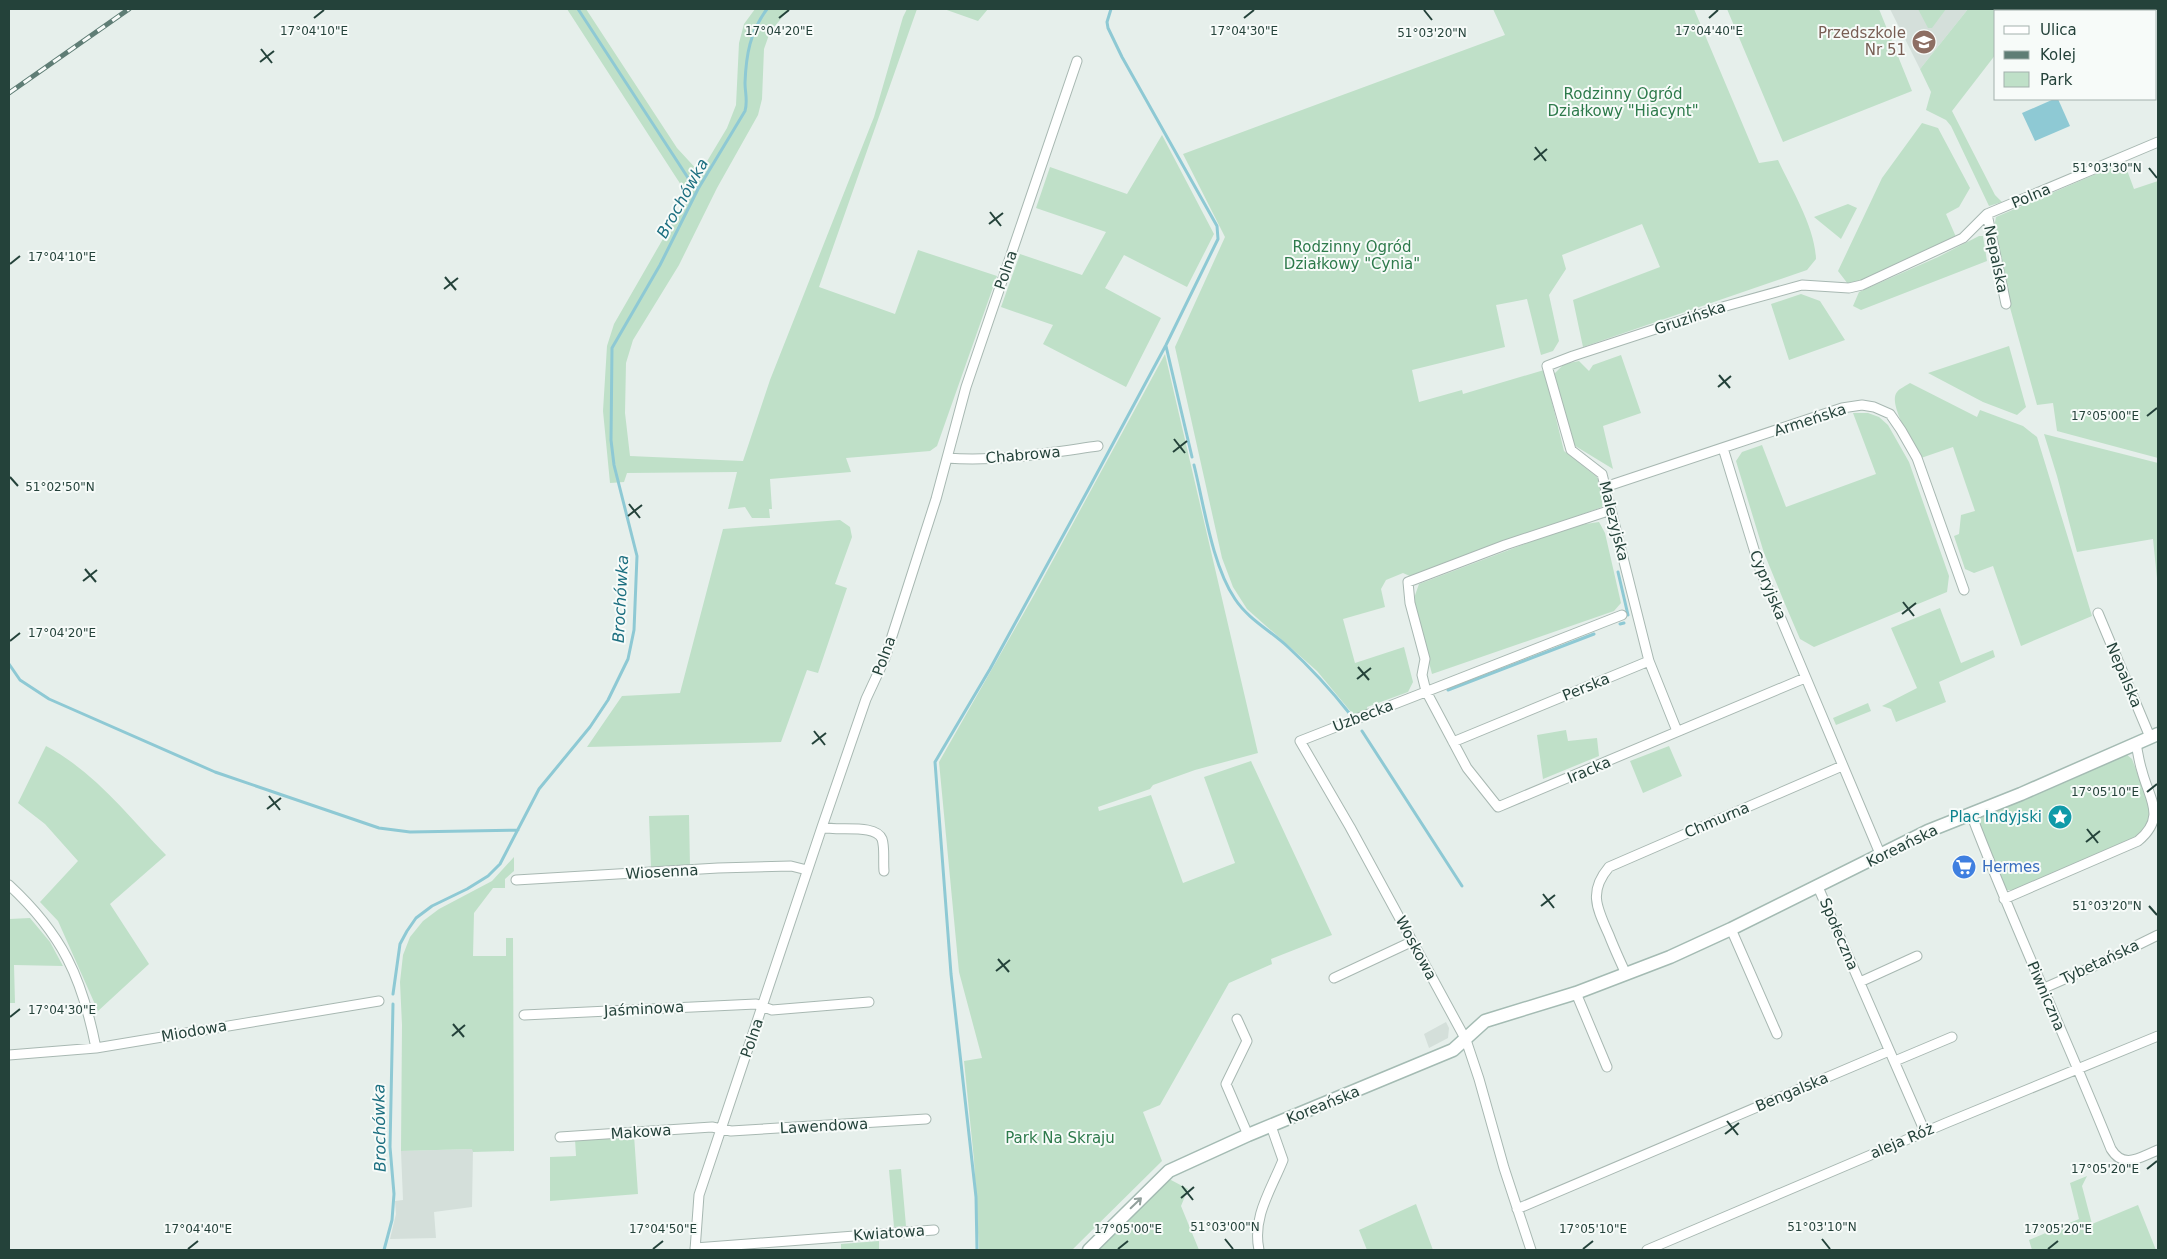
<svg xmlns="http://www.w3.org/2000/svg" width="2167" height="1259" viewBox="0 0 2167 1259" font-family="'DejaVu Sans',sans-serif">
<rect width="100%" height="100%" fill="#e6efeb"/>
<!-- built -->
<path fill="#d4dfda" d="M1890,9H1968L1920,69Z
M1446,1022L1449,1028L1448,1038L1429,1048L1424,1034Z
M473,1149L472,1207L434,1212L436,1238L390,1239L396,1214L395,1201L403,1200L401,1151Z"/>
<!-- green -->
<path fill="#bfe0c8" d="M567,9H586L677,148L700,173L727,128L736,105L739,43L744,24L755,9H789L770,32L764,49L762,99L758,115L717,188L679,265L633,340L626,363L625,413L630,456L743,461L770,380L874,117L903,17L907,9H917L819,287L895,314L918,250L997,276L937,446L930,451L846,458L851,472L770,479L772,509H769L770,518H752L745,507L728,509L737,472L627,473L624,482L610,483L603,411L607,346L614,324L679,211L682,201L681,185Z
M944,9H988L978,21Z
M1493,9H1694L1759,163L1778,160C1791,188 1815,227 1816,259L1807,270L1583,347L1573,300L1660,267L1642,224L1562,255L1566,269L1549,295L1559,341L1553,351L1541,355L1527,299L1496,305L1505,347L1412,370L1419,402L1462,390L1463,394L1544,370L1564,451L1597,477L1603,495L1602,507L1412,577L1403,573L1386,580L1381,589L1385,607L1343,619L1355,663L1404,647L1413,682L1408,692L1367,707L1368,713L1356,718L1317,671L1247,609L1233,587L1222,558L1175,347L1225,237L1183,154L1505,35Z
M1727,9H1879L1912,91L1783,142Z
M1918,9H1946L1932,28H1928Z
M1968,9H2031L2029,11H1996V54L1952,111L1995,195L2002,202L1989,206L1951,126L1946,120L1926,110L1931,92L1920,69Z
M1922,123L1938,128L1970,188L1959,207L1946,214L1956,237L1861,281L1848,284L1838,271L1882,178Z
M1162,135L1214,234L1187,287L1124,255L1105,288L1161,318L1126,387L1043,344L1053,325L1001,307L1020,254L1082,275L1106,232L1036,208L1050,167L1127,194Z
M2124,162L2134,189L2158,181V458L2057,431L2053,403L2037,405L2009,304L1994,227L1996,217Z
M1848,204L1857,208L1841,239L1814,217Z
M1979,236H1983L1987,261L1861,310L1853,306L1859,292L1938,257Z
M1801,294L1820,301L1845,340L1789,360L1771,304Z
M2009,346L2026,407L2017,415L1983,402L1928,373Z
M1165,354L1258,753L1195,770L1153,785L1150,789L1098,807L1099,811L1151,795L1183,883L1235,863L1204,777L1251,761L1332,935L1271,959L1272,964L1229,983L1160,1105L1143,1112L1162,1161L1072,1250H979L974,1160L964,1061L982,1058L959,972L939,762L1034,595Z
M1621,355L1641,413L1603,426L1613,469L1572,444L1554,374L1564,364L1579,361L1589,371L1593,365Z
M1910,383L1977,417L1980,410L2023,426L2037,437L2092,616L2021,646L1993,566L1974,573L1965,569L1954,536L1959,534L1961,515L1975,511L1953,447L1921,458C1914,445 1887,404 1897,392C1900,388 1906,386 1910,383Z
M1853,413H1868L1879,417L1888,425L1909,462L1949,576L1947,592L1814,647L1800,639L1785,604L1764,553L1736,461L1742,452L1762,445L1786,507L1876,474Z
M2044,434L2158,463V588L2153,539L2077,552L2057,476Z
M840,520L850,527L852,537L835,584L847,588L818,673L807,670L781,742L587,747L622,696L680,693L723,529Z
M1599,522L1605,533L1621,603L1614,611L1432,674L1413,601L1419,584L1572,526Z
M1940,608L1961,663L1993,650L1995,657L1939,682L1946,702L1896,722L1891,709L1882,706L1917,688L1891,628Z
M1868,703L1871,711L1836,725L1833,718Z
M1566,730L1568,741L1597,738L1599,756L1543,779L1537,735Z
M46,746C95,772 128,816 166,855L110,904L149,964L98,1011L58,921L40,902L78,861L45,824L18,803Z
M1669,746L1682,776L1643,793L1630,761Z
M2126,754L2132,759L2151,808L2149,820L2143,832L2125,843L2013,890H2006L1977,821L1979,815Z
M689,815L690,867L651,868L649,816Z
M514,857V871L505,879V888H493L474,913L473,956H506V938H513L514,1151L473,1152L472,1149L401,1151L402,1025L400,982L403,955L410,937L423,921L439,909L492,881Z
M30,918L50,942L63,966L14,965L15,1003H9V919Z
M634,1135L638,1194L550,1201V1157L576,1156L575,1139Z
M901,1169L906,1226L894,1227L889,1170Z
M2087,1176L2082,1186L2092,1224L2138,1205L2156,1250H2032L2029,1240L2079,1219L2070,1183Z
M1171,1180L1188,1189L1181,1206L1199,1250H1094L1164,1181Z
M1416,1204L1433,1250H1367L1359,1230Z
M879,1241V1250H841V1244Z"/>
<!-- water -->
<path fill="#8ec9d4" d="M2054,99H2058L2070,126L2035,141L2022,113Z"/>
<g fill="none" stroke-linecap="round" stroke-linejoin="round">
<!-- stream -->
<path stroke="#8ec9d4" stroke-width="3" d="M578,9L692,184L698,189
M1166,346L1192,457
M1194,465C1204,505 1212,565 1235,599C1248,619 1271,631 1288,647C1311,668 1331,690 1350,714
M1618,572L1628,615
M1620,624L1624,623
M9,664L20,680L49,699L215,772L379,828L410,832L518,830
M1448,690L1594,634
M1362,731L1462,886
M393,994L400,944L407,931L416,918L432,906L467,889L488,876L500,864L539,789L590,727L608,700L628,659L634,630L637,556L614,465L611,440L612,348L660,265L698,189L745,111C748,101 745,93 745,83C746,55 750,32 767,9
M384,1250L392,1220L394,1194L390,1147L393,1004
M977,1250L976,1197L951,974L935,762L990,669L1088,490L1166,345L1218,239L1217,226L1122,57L1108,28L1107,22L1111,9"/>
<defs>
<path id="street" d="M1987,214L2006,304
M1723,448L1760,569L1881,856
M947,458C997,462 1048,453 1098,446
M1605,487L1842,408L1862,405L1874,407L1890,414L1901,430L1917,458L1964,590
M1611,510L1505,545L1408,582L1410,603L1425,659L1422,675L1426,691L1467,768L1498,807L1805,678
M2098,613L2150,737
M1649,661L1602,474L1571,450L1547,366L1573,356L1726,306L1802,285L1849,288L1862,285L1963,238L1987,214L2158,142
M1453,742L1649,661L1677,731
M1971,814C2014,927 2066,1037 2111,1149C2124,1170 2140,1157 2158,1150
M822,827C837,832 875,823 882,839C885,848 883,861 884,871
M516,880L718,868L791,866L807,870
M9,885C62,934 82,977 96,1048
M1818,887L1925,1132
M2004,899L2138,841C2167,817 2149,799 2142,771C2139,762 2138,753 2136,744
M1731,929L1777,1034
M1626,974C1620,961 1614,948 1609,935C1597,908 1588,892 1609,867L1842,766
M1334,978L1411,942
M1860,982L1917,956
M2042,989L2101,963L2158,935
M1576,993L1607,1067
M524,1015L756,1004L772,1010L869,1002
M1237,1019L1247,1041L1226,1084L1248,1135
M9,1055L96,1048L379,1001
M1895,1061L1952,1037
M560,1137L712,1127L731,1131L926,1119
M1517,1209L1889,1051
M695,1248L934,1230
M695,1250L699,1195L822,827L866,699L885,658L936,499L966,387L1077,61
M1259,1250C1252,1217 1271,1190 1283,1160L1271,1126
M1531,1250L1504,1168L1479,1079L1466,1040L1350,827L1300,741L1622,615
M1647,1250L1946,1123L2158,1036"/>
<path id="secondary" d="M1089,1250L1169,1171L1248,1135L1453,1050L1485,1021L1576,993L1670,957L1731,929L1928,831L2021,794L2158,734"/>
</defs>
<!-- street casing -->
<use href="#street" stroke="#a8b8b2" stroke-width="11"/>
<!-- secondary casing -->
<use href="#secondary" stroke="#a4bbb3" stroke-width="15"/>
<!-- street -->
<use href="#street" stroke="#fff" stroke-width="9"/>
<!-- secondary -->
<use href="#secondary" stroke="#fff" stroke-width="12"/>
<defs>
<path id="rail" d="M9,93L129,9"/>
</defs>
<!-- rail casing -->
<use href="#rail" stroke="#5f7d75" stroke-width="5"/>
<!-- rail -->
<use href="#rail" stroke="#f7fbf9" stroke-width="3" stroke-dasharray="9" stroke-linecap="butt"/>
</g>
<!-- one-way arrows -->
<defs><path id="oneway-shaft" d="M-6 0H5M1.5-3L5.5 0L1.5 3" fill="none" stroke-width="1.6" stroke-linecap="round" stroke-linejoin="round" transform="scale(1.25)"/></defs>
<use stroke="#92a09c" href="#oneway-shaft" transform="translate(1136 1203) rotate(-44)"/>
<!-- ticks -->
<path fill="none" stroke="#24423a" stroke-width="2" d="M1424,10L1432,20M314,18L324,10M779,18L789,10M1244,18L1254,10M1709,18L1718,10M261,49L272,63M260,62L274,51M1535,147L1546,161M1534,160L1547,149M2149,168L2157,178M990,212L1001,226M989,224L1003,213M10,264L20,256M445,277L456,290M444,289L458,278M1719,375L1730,388M1718,387L1731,376M2147,416L2157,408M1174,439L1185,453M1173,452L1187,441M10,477L18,486M629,504L640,518M628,516L642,505M85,569L96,582M83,581L97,570M1903,602L1914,616M1902,614L1916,603M10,641L20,633M1358,667L1369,680M1357,679L1371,668M814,731L825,745M812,744L826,733M2147,792L2157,784M269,796L280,810M267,809L281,798M2087,829L2098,843M2086,842L2100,831M1543,894L1554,908M1541,906L1555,895M2149,906L2157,915M998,959L1009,972M996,971L1010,960M10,1017L20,1009M453,1024L464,1037M452,1036L465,1025M1727,1121L1738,1135M1725,1134L1739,1123M2147,1169L2157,1161M1182,1186L1193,1200M1181,1198L1194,1187M1225,1239L1233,1249M1822,1239L1830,1249M188,1249L198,1241M653,1249L663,1241M1118,1249L1128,1241M1583,1249L1593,1241M2048,1249L2058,1241"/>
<!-- icons -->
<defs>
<symbol id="school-disc" viewBox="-11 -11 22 22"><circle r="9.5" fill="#8d6e63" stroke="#f7fbf9"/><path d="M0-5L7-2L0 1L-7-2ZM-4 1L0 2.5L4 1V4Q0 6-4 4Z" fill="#fff"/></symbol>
<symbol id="sight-disc" viewBox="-11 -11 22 22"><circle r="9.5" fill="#0f9aa8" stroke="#f7fbf9"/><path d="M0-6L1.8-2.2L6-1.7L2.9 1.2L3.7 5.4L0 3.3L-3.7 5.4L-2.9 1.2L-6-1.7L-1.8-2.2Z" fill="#fff"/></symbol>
<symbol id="supermarket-disc" viewBox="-11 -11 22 22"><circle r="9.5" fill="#3f7fe0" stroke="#f7fbf9"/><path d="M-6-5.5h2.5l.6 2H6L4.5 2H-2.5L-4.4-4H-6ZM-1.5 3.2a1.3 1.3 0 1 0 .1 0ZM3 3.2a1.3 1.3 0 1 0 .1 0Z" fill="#fff"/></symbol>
</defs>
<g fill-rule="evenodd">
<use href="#school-disc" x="1910" y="28" width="28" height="28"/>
<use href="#sight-disc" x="2046" y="803" width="28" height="28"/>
<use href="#supermarket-disc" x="1950" y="853" width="28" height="28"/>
</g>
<g text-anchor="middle" stroke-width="4" stroke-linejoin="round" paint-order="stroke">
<!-- education labels -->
<g font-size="15" fill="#785e54" stroke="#f7fbf9" text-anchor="end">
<text x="1906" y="38">Przedszkole<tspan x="1906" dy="17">Nr 51</tspan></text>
</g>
<!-- park labels -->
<g font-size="15" fill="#2d7a4b" stroke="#f7fbf9">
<text x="1623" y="99">Rodzinny Ogród<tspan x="1623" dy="17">Działkowy "Hiacynt"</tspan></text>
<text x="1352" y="252">Rodzinny Ogród<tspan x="1352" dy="17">Działkowy "Cynia"</tspan></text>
<text x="1060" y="1143">Park Na Skraju</text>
</g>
<!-- street labels -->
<g font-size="15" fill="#24423a" stroke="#f7fbf9">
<text transform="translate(2031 196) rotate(-23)" y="5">Polna</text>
<text transform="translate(1996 259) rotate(78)" y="5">Nepalska</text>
<text transform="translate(1006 270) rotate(-71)" y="5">Polna</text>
<text transform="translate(1690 318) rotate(-19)" y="5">Gruzińska</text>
<text transform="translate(1810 420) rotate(-18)" y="5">Armeńska</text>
<text transform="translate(1023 455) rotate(-5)" y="5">Chabrowa</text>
<text transform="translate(1614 521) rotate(76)" y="5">Malezyjska</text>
<text transform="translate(1768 585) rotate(68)" y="5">Cypryjska</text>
<text transform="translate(884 656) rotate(-70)" y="5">Polna</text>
<text transform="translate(2124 675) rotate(67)" y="5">Nepalska</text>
<text transform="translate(1586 687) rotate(-22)" y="5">Perska</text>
<text transform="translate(1363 716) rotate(-21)" y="5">Uzbecka</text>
<text transform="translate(1589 770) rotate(-23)" y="5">Iracka</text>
<text transform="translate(1717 820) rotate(-23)" y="5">Chmurna</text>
<text transform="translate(1902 846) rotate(-26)" y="5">Koreańska</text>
<text transform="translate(662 872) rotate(-3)" y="5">Wiosenna</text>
<text transform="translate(1839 934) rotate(67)" y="5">Społeczna</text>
<text transform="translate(1416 948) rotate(62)" y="5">Woskowa</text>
<text transform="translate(2100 962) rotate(-25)" y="5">Tybetańska</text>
<text transform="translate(2046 996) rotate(67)" y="5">Piwniczna</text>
<text transform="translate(644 1009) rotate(-3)" y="5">Jaśminowa</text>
<text transform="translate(194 1031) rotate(-10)" y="5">Miodowa</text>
<text transform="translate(752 1038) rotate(-71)" y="5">Polna</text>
<text transform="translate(1792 1092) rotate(-23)" y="5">Bengalska</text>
<text transform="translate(1323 1105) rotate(-22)" y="5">Koreańska</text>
<text transform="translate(824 1126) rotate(-3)" y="5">Lawendowa</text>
<text transform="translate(641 1132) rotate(-4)" y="5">Makowa</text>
<text transform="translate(1902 1141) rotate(-23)" y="5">aleja Róż</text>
<text transform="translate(889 1233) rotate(-4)" y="5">Kwiatowa</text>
</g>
<!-- culture labels -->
<g font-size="15" fill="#0d838f" stroke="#f7fbf9" text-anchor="end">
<text x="2042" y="822">Plac Indyjski</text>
</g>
<!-- shop labels -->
<g font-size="15" fill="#366cbe" stroke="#f7fbf9" text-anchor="start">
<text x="1982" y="872">Hermes</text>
</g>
<!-- water labels -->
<g font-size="16" font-style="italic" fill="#1c6f80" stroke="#f7fbf9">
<text transform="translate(682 198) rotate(-61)" y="6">Brochówka</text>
<text transform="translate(620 599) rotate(-87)" y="6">Brochówka</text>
<text transform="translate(379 1128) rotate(-91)" y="6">Brochówka</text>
</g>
</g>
<g font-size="12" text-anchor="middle" fill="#24423a" stroke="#f7fbf9" stroke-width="4" stroke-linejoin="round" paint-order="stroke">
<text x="1244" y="35">17°04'30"E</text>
<text x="314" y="35">17°04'10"E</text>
<text x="779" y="35">17°04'20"E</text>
<text x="1709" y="35">17°04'40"E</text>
<text x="1432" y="37">51°03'20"N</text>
<text x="2107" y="172">51°03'30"N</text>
<text x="62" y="261">17°04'10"E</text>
<text x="2105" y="420">17°05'00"E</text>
<text x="60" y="491">51°02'50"N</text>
<text x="62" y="637">17°04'20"E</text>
<text x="2105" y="796">17°05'10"E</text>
<text x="2107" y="910">51°03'20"N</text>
<text x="62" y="1014">17°04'30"E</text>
<text x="2105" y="1173">17°05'20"E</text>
<text x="1225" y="1231">51°03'00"N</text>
<text x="1822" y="1231">51°03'10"N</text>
<text x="198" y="1233">17°04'40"E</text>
<text x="663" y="1233">17°04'50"E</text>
<text x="1128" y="1233">17°05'00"E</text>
<text x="1593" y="1233">17°05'10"E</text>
<text x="2058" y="1233">17°05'20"E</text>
</g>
<!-- border -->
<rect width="2167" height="1259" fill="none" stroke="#24423a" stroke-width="20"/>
<!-- legend -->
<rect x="1994" y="10" width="162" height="90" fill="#f7fbf9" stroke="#a3b1ad"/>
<rect x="2004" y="26" width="25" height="8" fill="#ffffff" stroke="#a3b1ad"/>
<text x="2040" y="35" font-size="15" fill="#24423a">Ulica</text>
<rect x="2004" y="51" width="25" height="8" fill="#5f7d75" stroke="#a3b1ad"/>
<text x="2040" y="60" font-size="15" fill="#24423a">Kolej</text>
<rect x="2004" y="72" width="25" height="15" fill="#bfe0c8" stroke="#a3b1ad"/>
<text x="2040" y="85" font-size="15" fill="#24423a">Park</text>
</svg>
